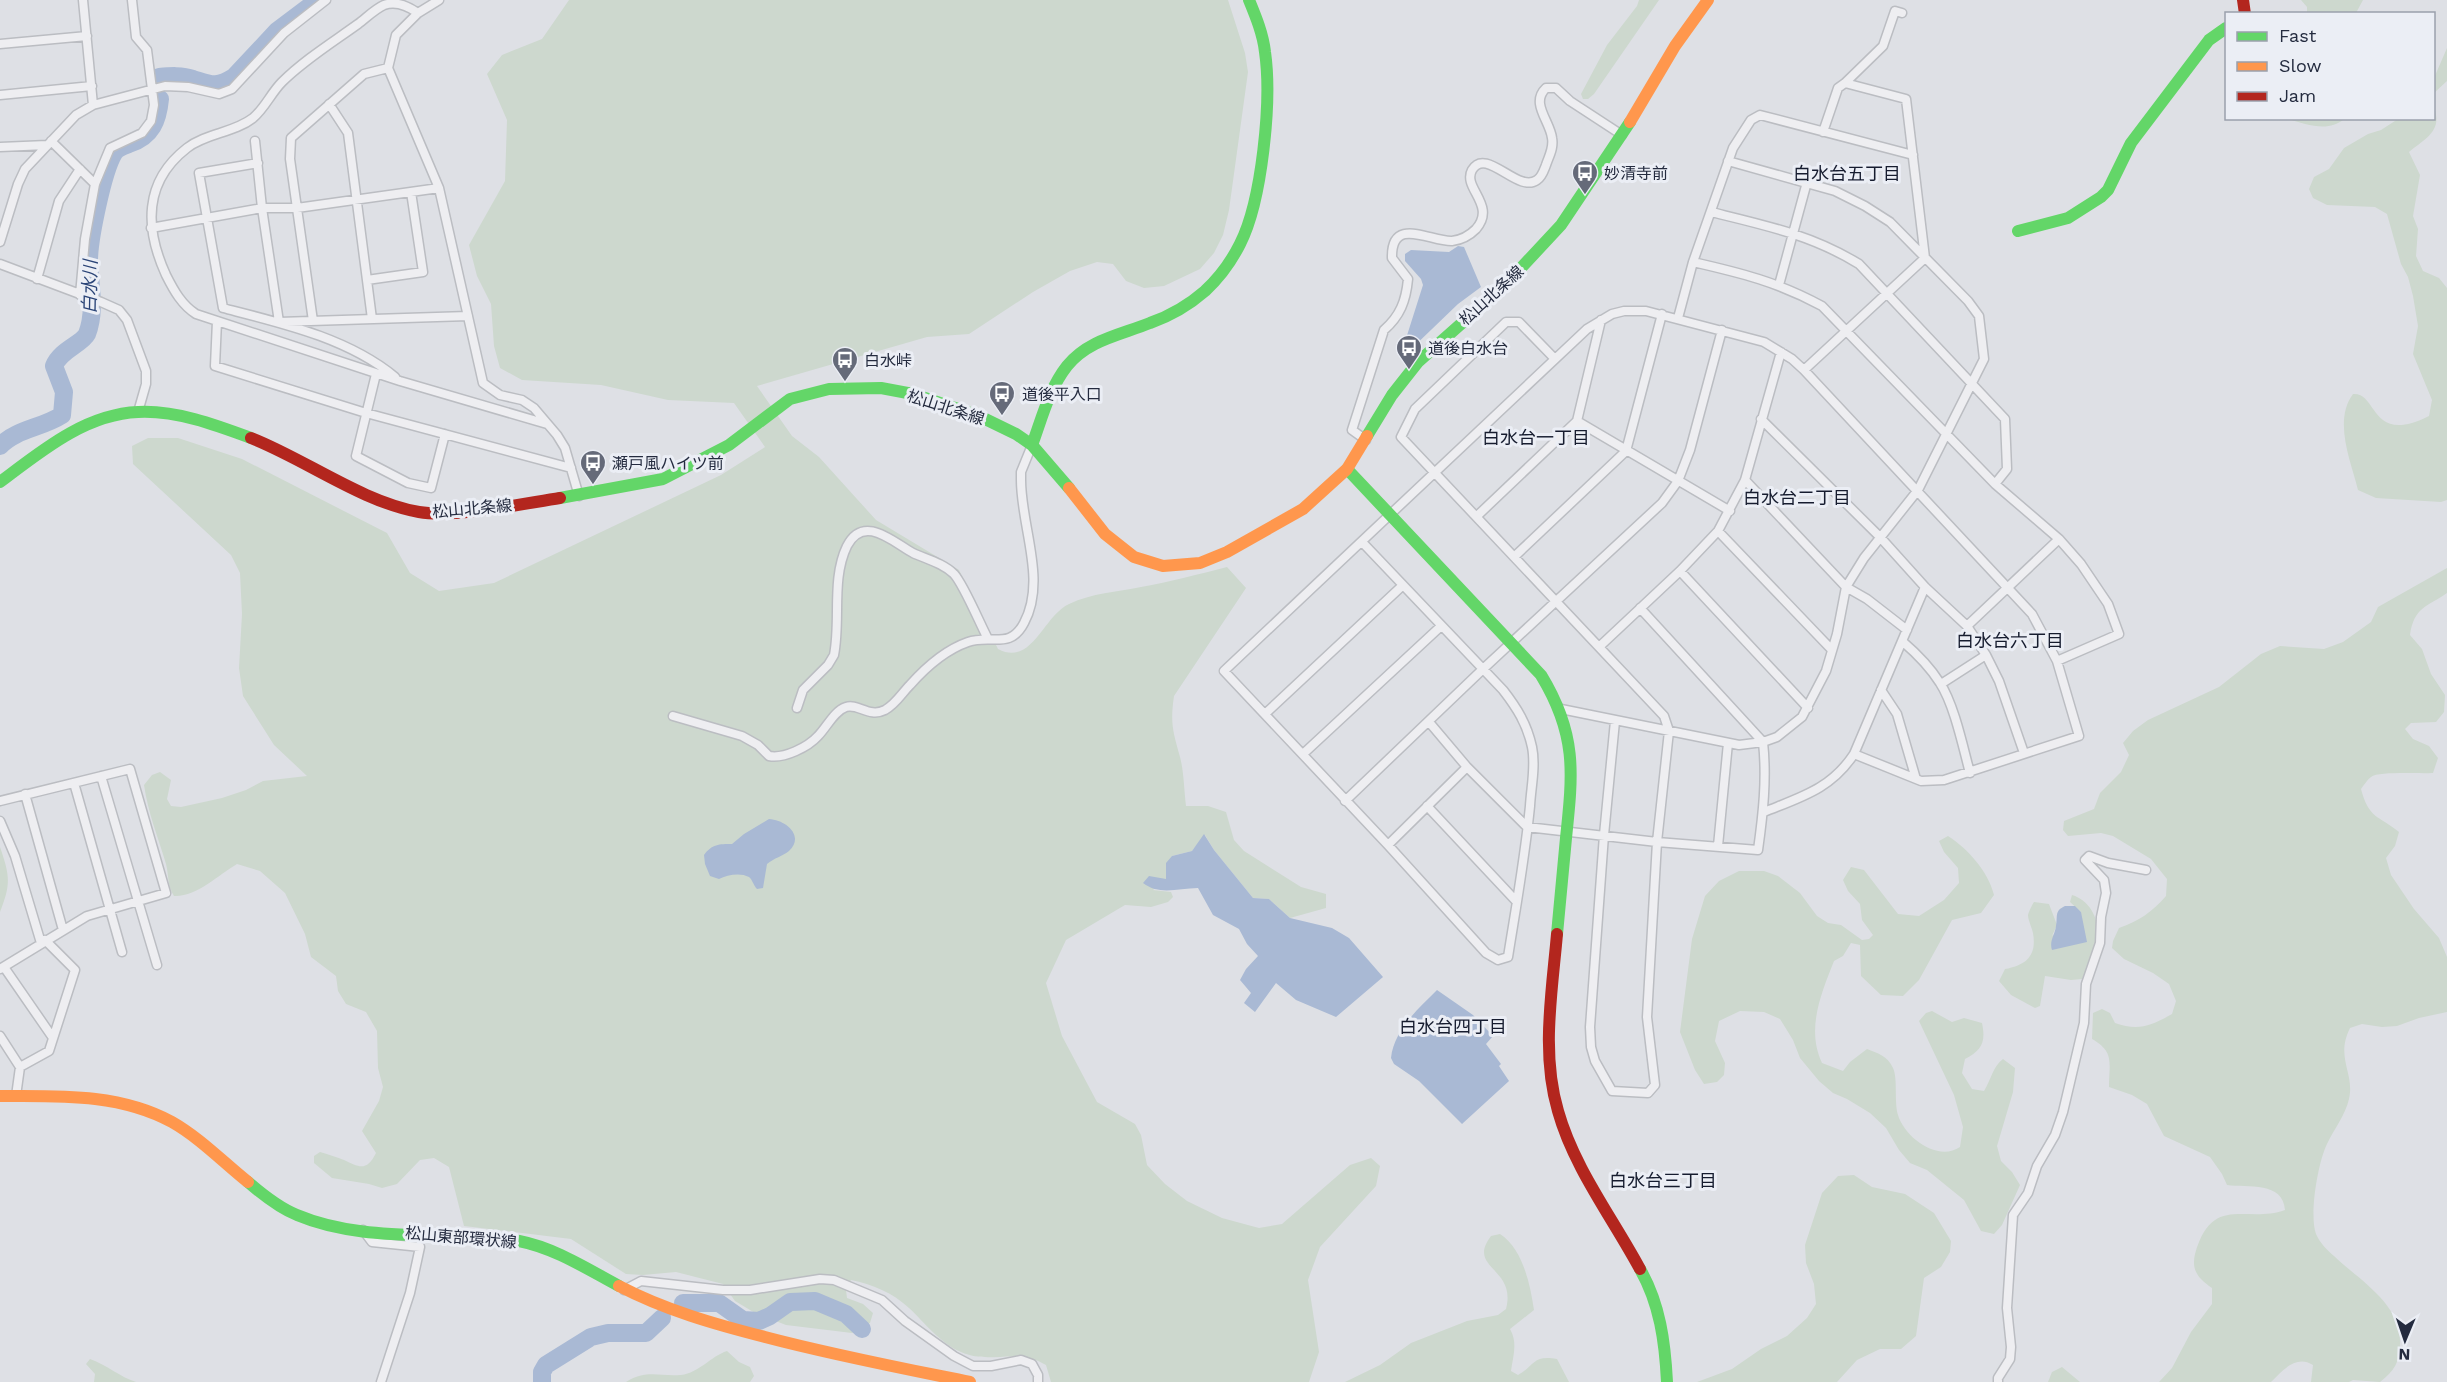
<svg xmlns="http://www.w3.org/2000/svg" width="2447" height="1382" viewBox="0 0 2447 1382" font-family="'Work Sans','Noto Sans JP',sans-serif">
<rect width="100%" height="100%" fill="#dee0e5"/>
<!-- green -->
<path fill="#cdd8ce" d="M569,0H1228L1245,53L1248,72L1229,210L1223,235L1214,253L1200,269L1164,286L1144,288L1126,281L1113,264L1097,262L1070,271L1033,292L969,334L927,337L757,386L792,436L819,457L876,520L959,570L998,649C1032,667 1043,616 1069,604C1092,593 1117,592 1141,587C1170,582 1199,574 1227,567L1246,588L1174,696C1170,724 1173,731 1180,757C1184,772 1184,790 1186,806H1208L1226,812L1234,840L1244,851L1301,887L1326,894V908L1290,918L1269,899L1253,898L1214,850L1205,835L1192,851L1172,856L1167,879L1153,890L1171,892L1173,897L1168,902L1151,907L1125,905L1066,940L1046,983L1062,1036L1097,1102L1135,1124L1141,1135L1147,1165L1165,1184L1187,1201L1222,1218L1259,1228L1282,1224L1350,1165L1371,1158L1380,1166L1376,1186L1320,1247L1308,1280L1319,1352L1309,1382H1051L1046,1365C1016,1347 990,1365 961,1352C940,1343 925,1323 909,1308C893,1293 872,1284 851,1280L846,1290L847,1298L863,1304L873,1313L870,1323L852,1333L786,1325L755,1313L735,1301L723,1284L676,1272L643,1275L626,1274L571,1239L464,1226L449,1167L434,1158L420,1160L397,1184L382,1188L369,1184L332,1178L314,1163V1156L320,1152C328,1154 336,1157 344,1160C360,1168 367,1171 376,1153L362,1131L379,1101L383,1087L378,1068L377,1031L366,1012L346,1004L338,991L336,976L311,957L305,934L285,893L260,871L237,864C218,875 197,897 174,896C167,885 169,876 166,864C158,837 148,813 144,785L152,775L160,772L171,780L167,799L171,806L181,807L222,798L246,790L263,781L307,776L274,745L243,696L239,668L242,614L240,573L231,555L133,464L132,446L148,438H178L242,459L387,533L410,573L439,591L494,583L721,475L765,447L734,403L668,400L601,385L522,380L500,368L494,346L491,304L477,276L469,245L505,181L507,120L487,74L502,55L542,39Z
M1639,0H1659L1594,94L1588,99H1583L1581,94L1607,45L1637,6Z
M2301,0H2363L2356,13L2307,14V7Z
M2447,48V81L2434,93V78Z
M2434,108C2443,131 2425,139 2409,152L2420,175L2413,216L2418,229L2416,256L2423,271L2439,278L2447,288V500L2441,502L2376,498L2358,490C2351,461 2333,421 2353,394C2378,392 2370,446 2429,416L2432,400L2413,354L2418,326L2413,296L2408,277L2401,264L2387,214L2375,207L2327,205L2313,198L2309,189L2314,177L2329,169L2344,148L2368,134L2381,130L2398,119L2434,118Z
M2288,119H2344C2328,133 2306,124 2288,119Z
M2447,568V593C2427,607 2414,607 2410,635L2422,649L2431,674L2445,695L2444,712L2436,722L2411,723L2405,729L2413,739L2429,746L2438,758L2433,773C2420,774 2379,771 2371,777C2367,780 2364,785 2361,789C2369,819 2378,815 2399,832L2395,846L2386,858L2391,875L2414,909L2439,938L2447,957V1012L2419,1018L2397,1026L2382,1027L2362,1024L2350,1028C2335,1058 2355,1073 2349,1099C2345,1116 2334,1129 2327,1144C2318,1162 2309,1215 2316,1234C2320,1243 2327,1250 2334,1256C2359,1280 2402,1304 2400,1344C2400,1362 2394,1371 2380,1382L2353,1380L2349,1382H2311L2313,1365C2296,1354 2282,1371 2271,1382H2159L2172,1368L2191,1332L2212,1304V1288C2199,1279 2191,1271 2195,1254C2212,1193 2246,1224 2285,1210C2283,1181 2248,1188 2227,1185L2222,1174L2210,1157L2164,1136L2147,1104L2132,1095L2109,1087C2109,1063 2115,1052 2092,1039L2093,1013L2102,1009L2110,1013L2115,1023C2138,1031 2151,1026 2172,1014L2176,1001L2169,984L2153,973L2124,959L2112,948L2113,941L2119,928C2139,921 2152,912 2166,896L2167,879L2151,859L2113,836L2101,833L2068,836L2063,830L2064,821L2094,809L2100,793L2121,772L2129,755L2123,743L2133,731L2148,720L2219,687L2261,654L2280,646L2324,649L2343,642L2371,622L2378,607Z
M1948,836C1968,849 1988,871 1994,895L1981,913L1952,920L1919,980L1903,996L1881,995L1861,976L1860,945L1851,943L1843,956L1834,961C1821,994 1806,1029 1822,1063L1843,1071L1850,1062L1867,1049C1877,1053 1888,1056 1893,1068C1898,1079 1894,1101 1898,1115C1905,1138 1938,1162 1960,1147L1963,1127L1954,1095L1919,1021L1926,1013L1932,1011L1952,1022L1964,1018L1982,1023C1986,1042 1982,1050 1965,1059L1962,1073L1972,1089L1984,1091C1991,1080 1993,1066 2003,1059L2015,1068L2013,1092L1997,1146L2001,1161L2012,1172L2020,1185L2002,1225L1994,1234L1981,1231L1964,1200L1927,1170L1910,1163L1899,1150L1886,1128L1870,1113L1847,1099L1833,1093L1819,1081L1800,1058L1793,1040L1780,1019L1764,1012L1740,1011L1719,1021L1715,1041L1725,1063L1724,1075L1717,1082L1704,1084L1695,1070L1680,1032L1692,939L1705,896L1719,881L1739,871H1764L1778,876L1800,893L1817,916L1828,923L1841,925L1862,940L1869,939L1873,935L1862,920L1860,904L1848,891L1843,880L1851,867L1864,870L1898,914L1919,916L1944,900L1959,883L1958,868L1944,852L1939,841Z
M0,847C10,876 11,884 0,912Z
M2072,895C2092,901 2101,923 2097,943C2095,955 2087,968 2082,979L2071,980L2045,976L2040,1006L2035,1008L2011,995L1999,981L2005,969C2026,965 2037,956 2033,933C2032,928 2028,920 2028,915C2029,911 2032,905 2034,902L2049,904L2057,925L2052,936L2081,912L2070,902Z
M1854,1175L1872,1187L1905,1194L1934,1213L1951,1241L1950,1252L1941,1267L1924,1278L1916,1336L1901,1349H1880L1857,1360L1837,1382H1697L1732,1369L1761,1349L1787,1336L1807,1318L1816,1304L1814,1284L1806,1263L1805,1245L1822,1193L1838,1176Z
M1500,1234C1523,1249 1530,1284 1534,1310L1510,1329C1518,1343 1513,1356 1511,1371L1518,1375C1536,1365 1532,1355 1557,1359L1569,1382H1345L1380,1365L1411,1343L1467,1321L1498,1315L1506,1309C1517,1267 1466,1269 1491,1236Z
M727,1351L739,1362L750,1367L754,1376L750,1382H626C647,1369 660,1377 681,1375C699,1373 711,1356 727,1351Z
M90,1359C107,1365 120,1377 136,1382H94L95,1374L86,1364Z
M2062,1367L2080,1382H2048L2052,1372Z"/>
<!-- water -->
<path fill="#a9b9d4" d="M1458,246L1464,247L1481,287L1458,304L1406,354L1403,348L1423,285L1421,279L1405,261V254L1411,250L1449,252Z
M769,819C786,820 805,836 789,851C783,856 774,858 767,864L763,888L757,889C754,886 752,879 749,877C740,872 727,875 719,879L710,876L705,864L704,855C712,844 719,844 732,844L744,834Z
M1204,834L1214,850L1253,898L1269,899L1290,918L1332,928L1349,938L1383,977L1336,1017L1296,1000L1276,983L1255,1012L1244,1003L1251,993L1240,980L1246,969L1258,956L1247,944L1239,929L1213,915L1198,888C1178,888 1160,896 1143,883L1149,876L1166,879V863L1172,856L1192,851Z
M2065,906H2075L2081,912L2087,942L2052,950C2049,941 2055,935 2056,926C2058,916 2054,911 2065,906Z
M1437,990L1473,1015L1493,1036L1486,1044L1501,1064L1499,1066L1509,1081L1462,1124L1419,1081L1394,1064L1391,1058C1394,1030 1418,1009 1437,990Z"/>
<g fill="none" stroke-linecap="round" stroke-linejoin="round">
<!-- river -->
<path stroke="#a9b9d4" stroke-width="18" d="M159,82V77C170,76 182,75 193,79C212,85 216,88 234,77L277,31L318,0
M0,446C16,429 42,428 62,415L64,392L54,366C60,350 82,344 87,334C96,311 90,285 89,261C89,239 103,171 114,153C117,148 124,146 129,144C152,137 158,120 160,99
M683,1303H719L743,1320L759,1321L770,1316L790,1302L815,1301L846,1314L862,1329
M542,1382V1372L546,1365L591,1337L608,1333H646L662,1318"/>
<defs>
<path id="street" d="M83,0L93,105
M439,0L418,13L396,35L388,68L439,188L483,383L500,395L522,400L534,408L557,435L565,448L579,496
M418,13C408,6 395,1 384,5C375,9 366,18 358,24C333,42 304,60 282,82C271,93 265,108 253,118C234,133 206,133 187,148C143,182 145,229 166,275C174,291 182,305 196,314L400,381L547,424
M0,44L87,36
M1845,83L1883,46L1895,11L1902,13
M0,95L92,86
M329,104L348,133L372,319
M1823,132L1838,88L1845,83L1906,99L1925,258
M51,141L95,184
M255,141L262,208L279,322L468,316
M0,147L47,145
M258,163L199,173L223,308C281,323 348,338 395,377
M1711,212C1764,225 1812,235 1859,264L2005,419L2007,469L1995,484
M151,228L262,208H297L439,188
M0,242L18,184L25,169L76,115L93,105L165,86L188,87L219,94L232,89L284,33L326,0
M1693,262C1741,273 1778,282 1822,306L1995,484L2059,539L2081,564L2108,604L2119,634L2057,661
M0,264L101,302L119,310L127,320L146,371V384L138,412
M37,279L59,201L80,169
M367,280L423,272L411,192
M1779,285L1807,182
M80,295L85,239L95,184L110,148L142,133L151,121L154,105L147,50L136,37L132,0
M1678,318L1693,262L1733,148L1751,120L1760,115L1913,155
M217,321L215,366L366,413L571,468
M313,321L290,159L291,138L364,74L388,68
M1555,359L1519,322H1506L1415,409L1401,437L1664,716L1669,731L1657,842L1647,1017L1655,1085L1648,1093L1612,1091L1595,1061L1591,1047L1590,1027L1604,835L1615,721
M1804,370L1925,258
M376,374L356,456L408,483L431,488L445,434
M1761,419L1880,537L1925,587L1967,626L1986,655L1999,681L2024,753
M1577,421L1730,511
M1366,440L1352,430L1384,330C1400,316 1406,301 1408,279L1392,258C1391,215 1431,242 1452,241C1461,240 1470,235 1476,229C1497,205 1462,188 1472,170C1486,146 1518,194 1537,180C1542,177 1544,170 1546,165C1549,156 1554,148 1552,138C1550,121 1530,103 1546,88H1556L1570,101L1622,135
M1745,480L1846,587L1867,599L1907,630
M1477,516L1577,421L1601,320
M1718,531L1832,650
M1362,542L1503,690C1517,708 1527,724 1532,747C1536,766 1531,787 1530,806C1525,857 1516,907 1508,957L1498,960L1486,953L1388,845L1224,671L1587,329L1612,314L1624,311H1646L1764,342L1792,359L1804,370L2032,614L2057,661L2079,736L1944,780L1921,781L1854,754
M1514,557L1626,451L1662,314
M1680,571L1808,708
M1967,626L2059,539
M1902,641C1916,653 1930,667 1940,683C1954,704 1963,747 1970,773
M1599,647L1680,571L1718,531L1745,480L1781,352
M1941,684L1986,655
M1881,690L1897,714L1916,779
M797,708L803,690L828,665L834,655C841,620 831,579 847,546C864,513 894,543 913,553C926,559 943,563 954,574C964,585 980,624 988,639
M1561,709L1739,745L1763,742L1777,737L1802,717L1826,671L1837,634L1846,587L1864,558L1918,490L1984,359L1979,316L1968,301L1890,222L1865,206L1835,191L1728,161
M1265,714L1402,586
M673,716L742,736L758,745L769,756C784,759 808,747 818,736C827,727 834,711 846,707C858,703 869,718 885,710C896,704 902,693 910,685C926,667 945,650 968,642C991,634 1010,650 1024,623C1047,580 1021,527 1021,480V472L1032,445
M1429,722L1467,767L1527,827L1657,842L1758,850C1763,814 1767,779 1763,742L1640,608
M1303,754L1440,627
M101,776L157,965
M74,783L122,952
M25,794L63,930
M0,801L130,769L166,893L87,916L0,969
M1345,801L1483,669L1662,503L1678,481L1690,450L1722,330
M1427,806L1516,901
M1764,812C1801,797 1831,789 1854,754L1925,587
M0,821L15,856L41,943
M1388,845L1467,767
M1718,846L1728,743
M4,967L53,1038
M0,1036L20,1067
M16,1096L20,1067L49,1051L75,970L45,940
M363,1230L372,1242L420,1247L410,1293L381,1382
M624,1290L641,1281L723,1290H750L820,1279L834,1280L882,1300L905,1321L954,1356L973,1366H991L1021,1360L1032,1364L1038,1375V1382
M1998,1382V1378L2010,1359L2011,1347L2007,1308L2013,1215L2028,1193L2037,1166L2055,1135L2063,1112L2084,1023L2086,984L2100,943L2101,917L2106,893L2104,880L2085,860L2089,856L2108,863L2146,870"/>
</defs>
<!-- street casing -->
<use href="#street" stroke="#bbbdc2" stroke-width="11"/>
<!-- street -->
<use href="#street" stroke="#eeeef1" stroke-width="8"/>
<!-- fast -->
<path stroke="#63d668" stroke-width="12" d="M2018,231L2068,218L2101,197L2108,190L2131,143L2209,40L2226,28
M1367,436L1392,395L1418,362L1506,284L1561,225L1630,122
M1032,445C1042,418 1049,389 1067,366C1088,340 1120,335 1150,323C1170,316 1189,305 1205,291C1219,278 1231,262 1240,244C1262,201 1272,101 1265,52C1263,34 1256,17 1249,0
M1347,469L1541,675C1577,734 1573,772 1566,838C1563,870 1560,902 1557,934
M0,482C40,452 85,414 138,412C176,410 216,425 251,438
M560,498L663,479L729,445L790,399L829,389L881,388L913,394L979,416L1016,434L1032,445L1069,488
M248,1182C263,1195 279,1208 297,1215C349,1237 409,1234 464,1237C483,1238 501,1238 519,1241C555,1248 587,1269 619,1286
M1640,1269C1660,1304 1665,1342 1667,1382"/>
<!-- slow -->
<path stroke="#ff974d" stroke-width="12" d="M1630,122L1675,46L1708,0
M1069,488L1105,534L1134,557L1163,566L1200,563L1227,552L1303,509L1347,469L1367,436
M0,1096C58,1096 119,1093 172,1122C200,1138 223,1162 248,1182
M619,1286C665,1310 714,1324 765,1337C833,1355 901,1368 970,1382"/>
<!-- jam -->
<path stroke="#b3261e" stroke-width="12" d="M2243,0L2245,14
M251,438C305,459 362,502 419,512C455,518 521,504 560,498
M1557,934C1552,992 1541,1054 1558,1111C1574,1168 1612,1217 1640,1269"/>
</g>
<!-- icons -->
<defs>
<symbol id="bus-pin" viewBox="-11 -11 22 30"><path d="M0 17L-7.5 6A9.5 9.5 0 1 1 7.5 6Z" fill="#656a79" stroke="#ebeef5"/><path d="M-5-6H5V4H4V6H2V4H-2V6H-4V4H-5ZM-3.5-4V0h7V-4ZM-3.5 1.2v1.5H-2V1.2ZM2 1.2v1.5H3.5V1.2Z" fill="#fff"/></symbol>
</defs>
<g fill-rule="evenodd">
<use href="#bus-pin" x="1570" y="158" width="30" height="40"/>
<use href="#bus-pin" x="1394" y="333" width="30" height="40"/>
<use href="#bus-pin" x="830" y="345" width="30" height="40"/>
<use href="#bus-pin" x="987" y="379" width="30" height="40"/>
<use href="#bus-pin" x="578" y="448" width="30" height="40"/>
</g>
<g text-anchor="middle" stroke-width="6" stroke-linejoin="round" paint-order="stroke">
<!-- poi labels -->
<g font-size="16" fill="#242b3f" stroke="#ebeef5" text-anchor="start">
<text x="1604" y="179">妙清寺前</text>
<text x="1428" y="354">道後白水台</text>
<text x="864" y="366">白水峠</text>
<text x="1022" y="400">道後平入口</text>
<text x="612" y="469">瀬戸風ハイツ前</text>
</g>
<!-- street labels -->
<g font-size="16" fill="#242b3f" stroke="#ebeef5">
<text transform="translate(1491 295) rotate(-42)" y="6">松山北条線</text>
<text transform="translate(946 407) rotate(18)" y="6">松山北条線</text>
<text transform="translate(472 508) rotate(-5)" y="6">松山北条線</text>
<text transform="translate(461 1237) rotate(5)" y="6">松山東部環状線</text>
</g>
<!-- neighbourhood labels -->
<g font-size="18" fill="#161c2f" stroke="#ebeef5">
<text x="1847" y="180">白水台五丁目</text>
<text x="1536" y="444">白水台一丁目</text>
<text x="1797" y="504">白水台二丁目</text>
<text x="2010" y="647">白水台六丁目</text>
<text x="1453" y="1033">白水台四丁目</text>
<text x="1663" y="1187">白水台三丁目</text>
</g>
<!-- water labels -->
<g font-size="18" font-style="italic" fill="#2a4477" stroke="#ebeef5">
<text transform="translate(90 287) rotate(-89)" y="6">白水川</text>
</g>
</g>
<!-- legend -->
<rect x="2225" y="12" width="210" height="108" fill="#ebeef5" stroke="#9ba0ac" stroke-width="1.5"/>
<rect x="2237" y="32" width="30" height="9" fill="#63d668" stroke="#9ba0ac" stroke-width="1.5"/>
<text x="2279" y="42" font-size="18" fill="#242b3f">Fast</text>
<rect x="2237" y="62" width="30" height="9" fill="#ff974d" stroke="#9ba0ac" stroke-width="1.5"/>
<text x="2279" y="72" font-size="18" fill="#242b3f">Slow</text>
<rect x="2237" y="92" width="30" height="9" fill="#b3261e" stroke="#9ba0ac" stroke-width="1.5"/>
<text x="2279" y="102" font-size="18" fill="#242b3f">Jam</text>
<!-- north arrow -->
<g transform="translate(2405 1340) rotate(182)" stroke="#ebeef5" stroke-width="4.5" paint-order="stroke">
<path d="M0-4.5L10 22L0 15L-10 22Z" fill="#242b3f"/>
<text y="-9" font-size="16" font-weight="bold" text-anchor="middle" fill="#242b3f">N</text>
</g>
</svg>
